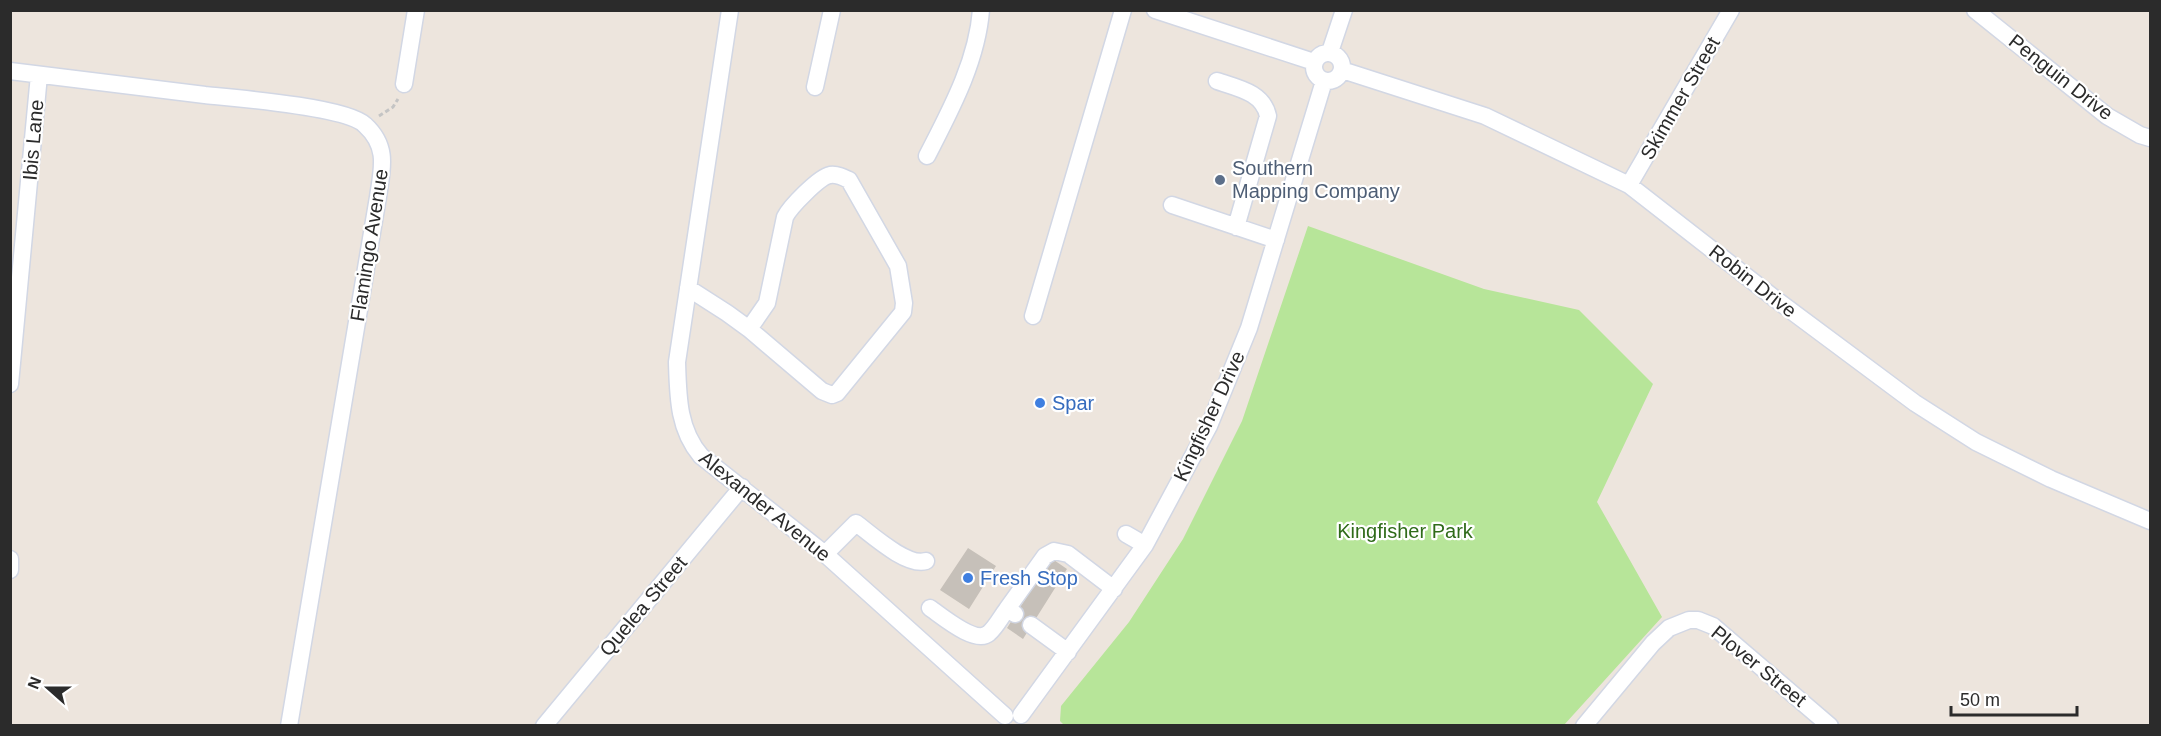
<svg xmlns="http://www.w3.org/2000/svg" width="2161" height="736" viewBox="0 0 2161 736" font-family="Arial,sans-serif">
<rect width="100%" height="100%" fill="#ede5dd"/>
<!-- green -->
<path fill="#b7e599" d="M1308,226L1484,289L1579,310L1653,384L1597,502L1662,617L1564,725L1065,726L1060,721L1061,706L1129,622L1183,539L1242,421Z"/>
<!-- building -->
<path fill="#c6c0b9" d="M968,548L996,566L969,609L940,590Z
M1051,558L1067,569L1023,639L1007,628Z"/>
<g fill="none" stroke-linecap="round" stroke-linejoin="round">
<defs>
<path id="minor" d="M730,10L677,362C678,396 678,429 701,456L825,554L1005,716
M1155,10L1314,62
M1975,10L2107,116L2140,135L2150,138
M1330,52L1344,10
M1314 67a14 14 0 1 1 28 0a14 14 0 1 1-28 0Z
M1342,70L1485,116L1629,185L1778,301L1915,403L1976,442L2051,479L2150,521
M10,71C75,79 140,87 205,95C235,98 347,107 365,125C389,147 382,169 378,197L289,726
M1217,81C1237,88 1263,92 1268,116L1236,227
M404,84L416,10
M815,87L832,10
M927,156C950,111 977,62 981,10
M1629,185L1731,10
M1172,205L1276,240
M688,288L727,313L749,329L767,303L785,217C790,207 819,177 830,175C837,174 843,177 849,180L898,266L904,303L903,312L837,393L832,395L822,391L749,329
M1033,316L1123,10
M10,384L39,75
M1126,534L1145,545
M825,554L856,523C872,535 907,567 926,561
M10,559V570
M930,608C943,617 976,645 989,633C996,627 1001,617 1007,609L1015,614
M1007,609L1045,556L1054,551L1068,554L1114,589
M1031,625L1068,652
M1021,715L1145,545L1209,426L1249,328L1324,81
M544,726L742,487
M1584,726L1653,643L1669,628L1689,620H1698L1713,626L1830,726"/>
</defs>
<!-- minor casing -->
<use href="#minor" stroke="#d2d7e4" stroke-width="19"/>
<!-- path -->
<path stroke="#c4c4c4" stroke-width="3" stroke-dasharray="4.5 3" stroke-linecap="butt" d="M379,116L393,107L398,99"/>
<!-- minor -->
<use href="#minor" stroke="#fff" stroke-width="16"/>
</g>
<!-- markers -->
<circle fill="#5c6f8a" stroke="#fff" stroke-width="2" cx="1220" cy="180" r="6"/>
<g fill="#3f7fe0" stroke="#fff" stroke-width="2">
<circle cx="1040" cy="403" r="6"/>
<circle cx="968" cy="578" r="6"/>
</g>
<g text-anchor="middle" stroke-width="4.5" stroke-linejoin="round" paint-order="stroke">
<!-- street labels -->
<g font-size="20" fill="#2b2b2b" stroke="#fff">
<text transform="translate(2061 77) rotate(38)" y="7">Penguin Drive</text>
<text transform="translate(1680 98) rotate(-60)" y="7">Skimmer Street</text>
<text transform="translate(33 140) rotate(-85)" y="7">Ibis Lane</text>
<text transform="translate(369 245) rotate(-81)" y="7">Flamingo Avenue</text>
<text transform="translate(1753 281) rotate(38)" y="7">Robin Drive</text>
<text transform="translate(1209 416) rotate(-65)" y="7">Kingfisher Drive</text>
<text transform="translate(765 506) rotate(39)" y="7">Alexander Avenue</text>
<text transform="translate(643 606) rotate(-50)" y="7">Quelea Street</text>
<text transform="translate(1759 666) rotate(39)" y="7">Plover Street</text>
</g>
<!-- service labels -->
<g font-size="20" fill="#4e5e75" stroke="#fff" text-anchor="start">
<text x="1232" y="175">Southern<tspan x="1232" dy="23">Mapping Company</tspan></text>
</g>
<!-- shop labels -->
<g font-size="20" fill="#366cbe" stroke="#fff" text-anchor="start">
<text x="1052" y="410">Spar</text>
<text x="980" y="585">Fresh Stop</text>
</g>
<!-- park labels -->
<g font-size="20" fill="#2f6b19" stroke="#fff">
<text x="1405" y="538">Kingfisher Park</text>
</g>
</g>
<!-- border -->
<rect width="2161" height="736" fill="none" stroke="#2b2b2b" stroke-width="24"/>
<!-- north arrow -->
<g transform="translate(48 688) rotate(291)" stroke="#ffffff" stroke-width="4.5" paint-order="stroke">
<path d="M0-4.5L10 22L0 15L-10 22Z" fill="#2b2b2b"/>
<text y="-9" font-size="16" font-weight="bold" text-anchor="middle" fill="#2b2b2b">N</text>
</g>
<!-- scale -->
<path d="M1951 706v9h126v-9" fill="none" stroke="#2b2b2b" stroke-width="3"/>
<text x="1960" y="706" font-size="18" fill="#2b2b2b" stroke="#ffffff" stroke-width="4.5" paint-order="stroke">50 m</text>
</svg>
